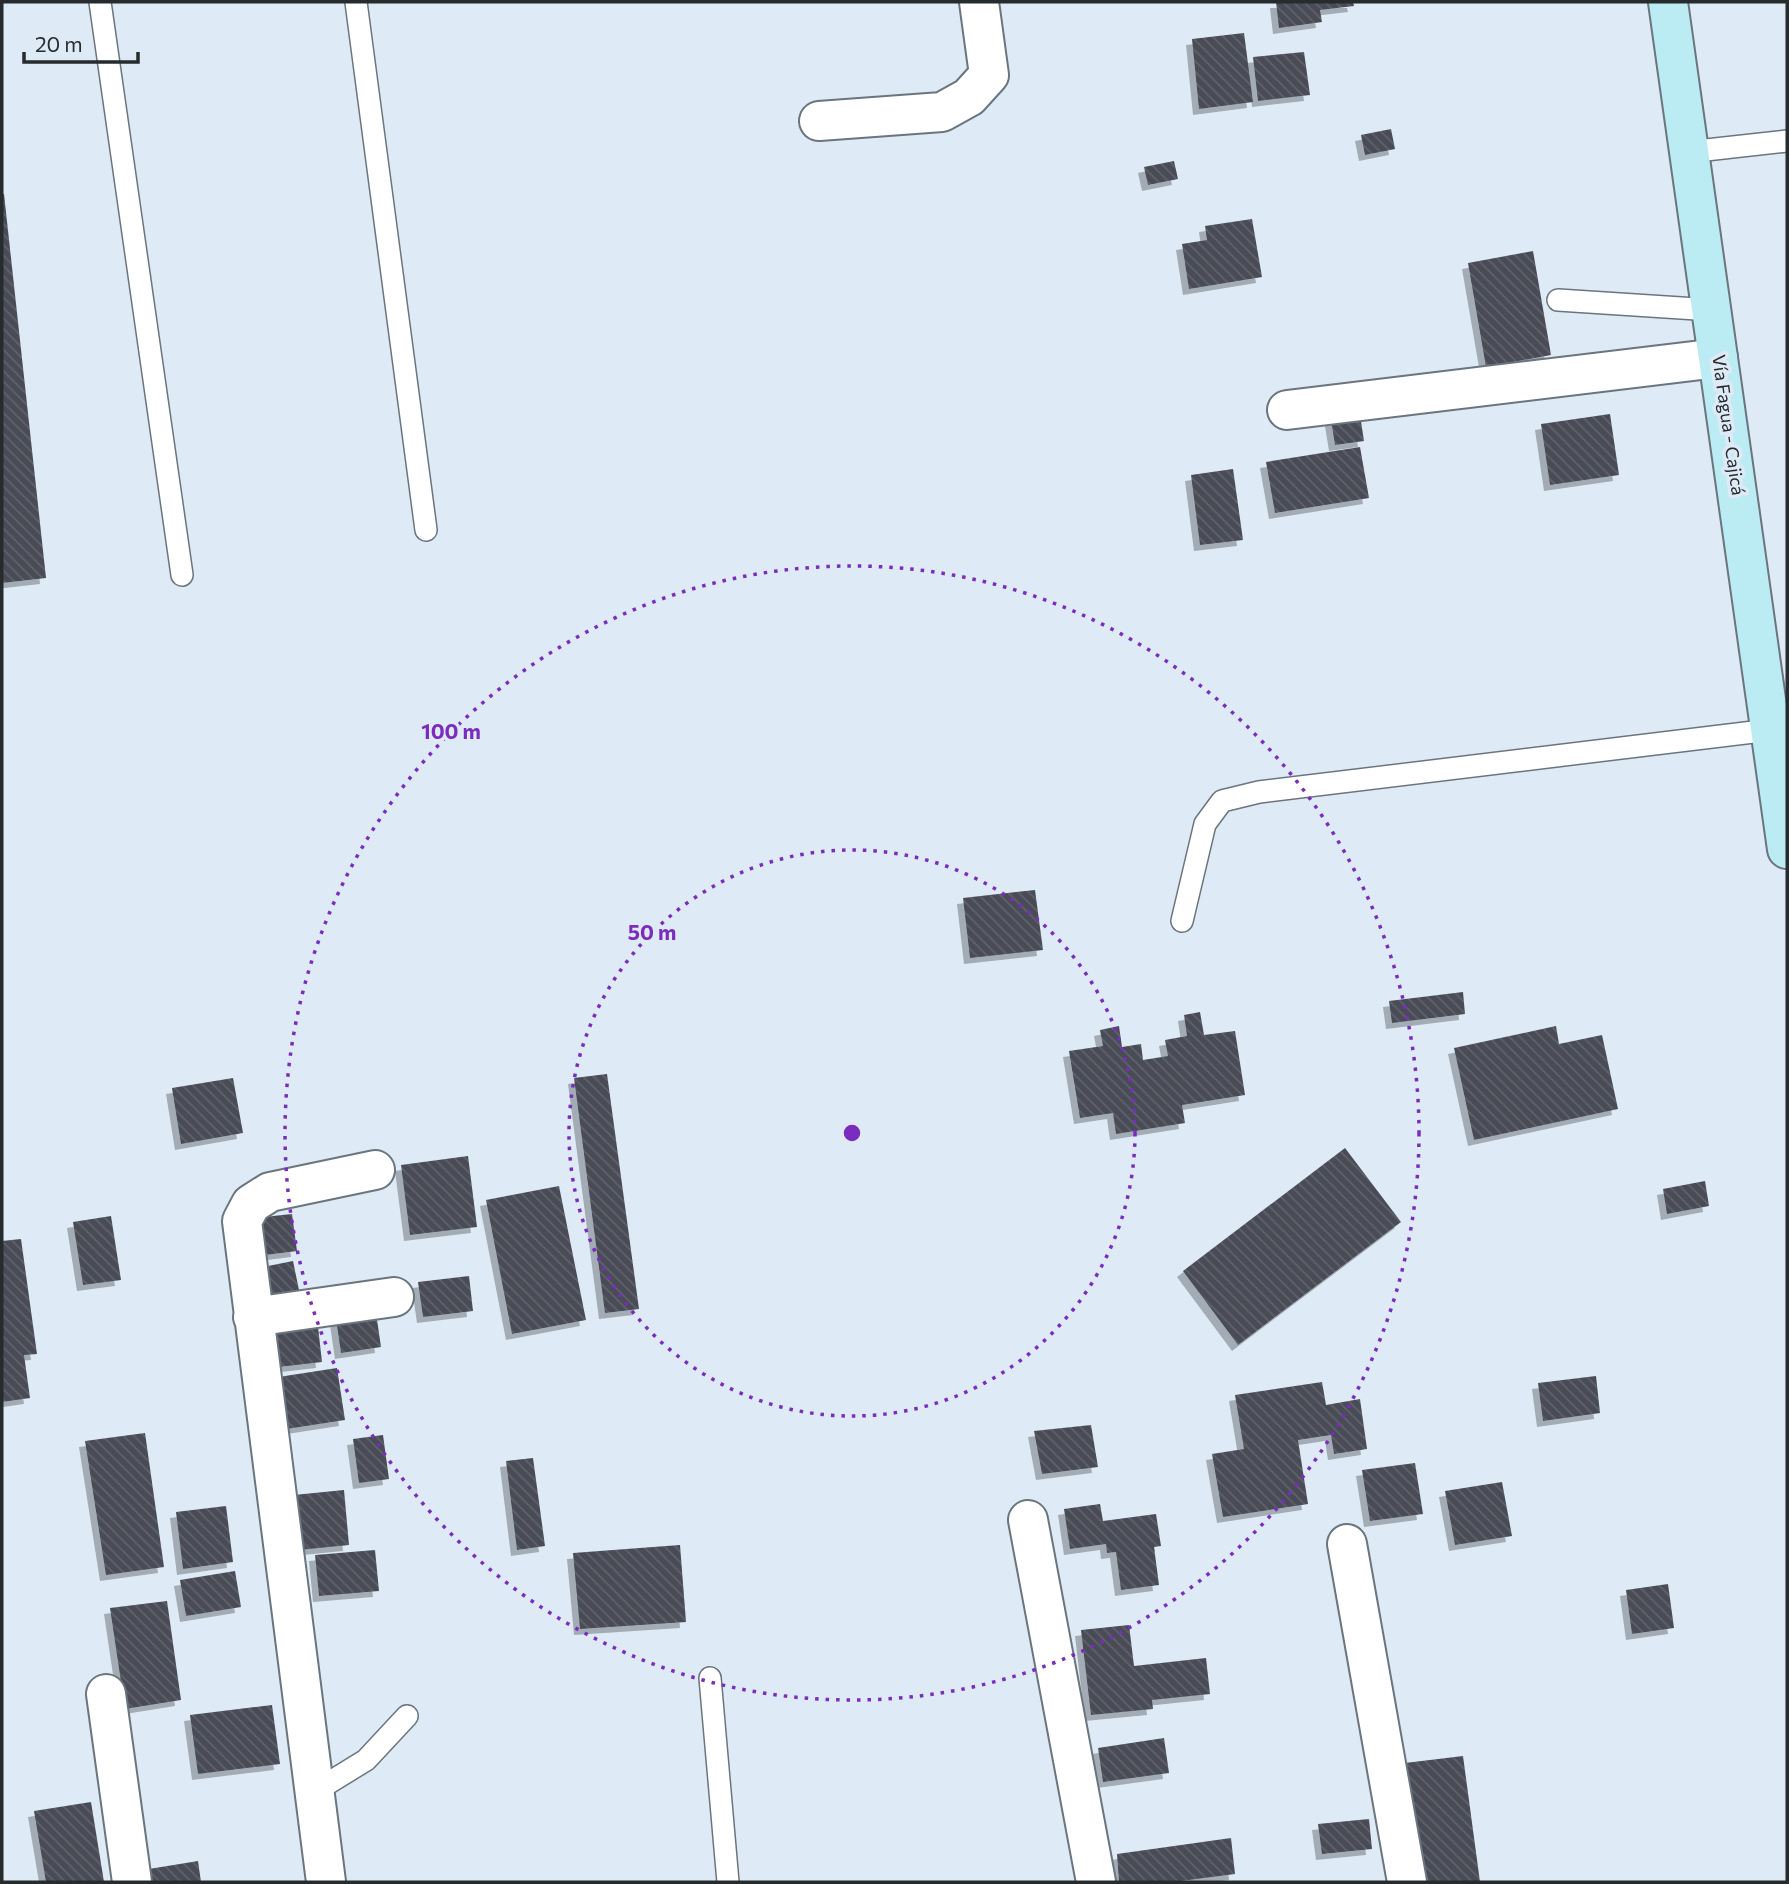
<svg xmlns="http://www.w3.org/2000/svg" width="1789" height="1884" viewBox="0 0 1789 1884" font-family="Commissioner,sans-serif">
<defs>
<pattern id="building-back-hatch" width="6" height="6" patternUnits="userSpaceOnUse" patternTransform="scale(1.75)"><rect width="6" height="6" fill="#494b56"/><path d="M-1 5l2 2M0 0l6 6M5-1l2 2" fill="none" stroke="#60626b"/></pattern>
<filter id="shadow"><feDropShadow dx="-6" dy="6" stdDeviation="0" flood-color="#0004"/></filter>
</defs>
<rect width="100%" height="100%" fill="#deeaf5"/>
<!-- building -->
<path fill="url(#building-back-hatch)" filter="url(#shadow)" d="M1276,2H1353L1354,6L1320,10L1322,22L1279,28Z
M1244,33L1253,102L1199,109L1192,39Z
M1304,52L1310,95L1258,101L1253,57Z
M1391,129L1395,149L1365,155L1361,135Z
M1174,161L1178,179L1148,185L1144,167Z
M2,194H4L46,578L2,583Z
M1252,219L1262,277L1189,289L1182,244L1207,240L1205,226Z
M1533,251L1551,355L1486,367L1468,263Z
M1610,414L1619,475L1550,485L1541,424Z
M1360,415L1364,441L1335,445L1331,420Z
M1360,447L1369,498L1275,513L1266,462Z
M1233,469L1243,540L1200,545L1191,475Z
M1035,890L1043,950L970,958L963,898Z
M1463,992L1465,1014L1392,1023L1389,1001Z
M1200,1012L1204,1035L1235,1031L1245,1095L1182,1105L1185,1123L1116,1134L1113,1113L1080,1118L1069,1051L1103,1046L1100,1030L1119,1026L1122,1047L1141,1044L1143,1060L1168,1056L1165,1040L1187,1036L1184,1015Z
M1556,1026L1559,1044L1602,1035L1618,1109L1474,1140L1454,1048Z
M607,1074L639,1309L605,1313L574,1078Z
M233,1078L243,1133L181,1144L172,1088Z
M1345,1148L1401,1222L1238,1345L1183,1271Z
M468,1156L477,1227L410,1235L401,1165Z
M1705,1181L1709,1206L1667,1214L1663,1189Z
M559,1186L586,1320L512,1334L486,1200Z
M292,1214L297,1251L257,1256L253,1218Z
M111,1216L121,1280L83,1285L73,1222Z
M21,1239L37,1354L24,1355L30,1398L2,1402V1241Z
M293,1261L299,1290L269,1296L263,1267Z
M469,1276L473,1311L423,1317L418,1282Z
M375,1306L381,1347L341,1353L335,1312Z
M317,1318L322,1362L270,1368L264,1324Z
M337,1368L345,1420L280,1430L272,1378Z
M1596,1376L1600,1413L1543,1421L1538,1383Z
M1322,1382L1326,1405L1360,1399L1367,1449L1334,1454L1331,1435L1298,1440L1308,1504L1223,1517L1212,1454L1244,1449L1235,1395Z
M1091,1425L1098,1467L1042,1474L1034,1431Z
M145,1433L164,1567L106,1575L85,1441Z
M383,1435L389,1479L359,1483L353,1439Z
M533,1458L545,1546L517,1550L506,1461Z
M1415,1463L1423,1514L1370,1521L1362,1470Z
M1502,1482L1512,1536L1455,1545L1445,1491Z
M344,1490L349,1545L299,1550L294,1495Z
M1100,1504L1103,1521L1156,1514L1161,1546L1154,1547L1159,1585L1121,1590L1116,1552L1107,1553L1106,1544L1070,1549L1064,1509Z
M226,1506L233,1562L183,1569L176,1512Z
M680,1545L686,1622L580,1629L573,1553Z
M375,1550L379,1591L319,1596L315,1555Z
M235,1571L241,1607L186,1616L180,1580Z
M1668,1584L1674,1628L1632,1634L1626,1590Z
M167,1601L181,1700L125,1709L110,1608Z
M1129,1625L1134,1666L1206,1658L1210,1694L1152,1700L1153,1709L1091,1715L1081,1630Z
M272,1705L280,1764L198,1774L190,1715Z
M1164,1738L1169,1773L1103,1782L1098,1748Z
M1463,1756L1480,1882H1421L1405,1763Z
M91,1802L104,1882H46L34,1811Z
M1369,1819L1372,1849L1322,1854L1318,1824Z
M1231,1838L1235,1874L1173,1882H1119L1117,1854Z
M198,1861L201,1882H152L149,1869Z"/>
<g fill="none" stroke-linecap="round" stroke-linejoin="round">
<defs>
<path id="lane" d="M100,2L182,575
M356,2L426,530
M1688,152L1787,141
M1558,300L1712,310
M1182,921L1205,824L1222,801L1259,792L1770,730
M710,1678L728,1882
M314,1792L366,1760L407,1716"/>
<path id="street" d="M819,121L942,112L969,97L989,75L979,2
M1287,410L1718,358
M253,1317L394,1297
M1028,1520L1096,1882
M1347,1544L1407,1882
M106,1694L132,1882
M326,1882L242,1221L251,1204L270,1192L375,1170"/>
<path id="secondary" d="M1668,2L1787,849"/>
</defs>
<!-- lane casing -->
<use href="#lane" stroke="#6a757e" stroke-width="24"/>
<!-- street casing -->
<use href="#street" stroke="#6a757e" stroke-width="42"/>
<!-- secondary casing -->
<use href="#secondary" stroke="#6a757e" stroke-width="42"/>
<!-- lane -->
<use href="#lane" stroke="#fff" stroke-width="21"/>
<!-- street -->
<use href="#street" stroke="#fff" stroke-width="38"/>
<!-- secondary -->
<use href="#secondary" stroke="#bbebf3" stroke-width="38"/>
</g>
<!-- distance rings -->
<g fill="none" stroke="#7b2cbf" stroke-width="3.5" stroke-dasharray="3.5 7">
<circle cx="852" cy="1133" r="283"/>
<circle cx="852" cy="1133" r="567"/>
</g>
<g text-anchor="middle" stroke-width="7" stroke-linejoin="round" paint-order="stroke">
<!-- street labels -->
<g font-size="18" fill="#262b2e" stroke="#deeaf5">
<text transform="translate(1728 425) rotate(82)" y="6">Vía Fagua - Cajicá</text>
</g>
</g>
<circle cx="852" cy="1133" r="10" fill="#7b2cbf" stroke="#deeaf5" stroke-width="3.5"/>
<g font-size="21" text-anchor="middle" font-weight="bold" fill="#7b2cbf" stroke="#deeaf5" stroke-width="7" stroke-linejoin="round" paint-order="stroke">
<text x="451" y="739">100 m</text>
<text x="652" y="940">50 m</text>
</g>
<!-- border -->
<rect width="1789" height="1884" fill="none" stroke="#262b2e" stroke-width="7"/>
<!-- scale -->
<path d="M24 52v10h114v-10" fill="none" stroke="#262b2e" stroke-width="3.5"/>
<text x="35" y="52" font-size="21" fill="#262b2e" stroke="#deeaf5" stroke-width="5" paint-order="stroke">20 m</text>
</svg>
